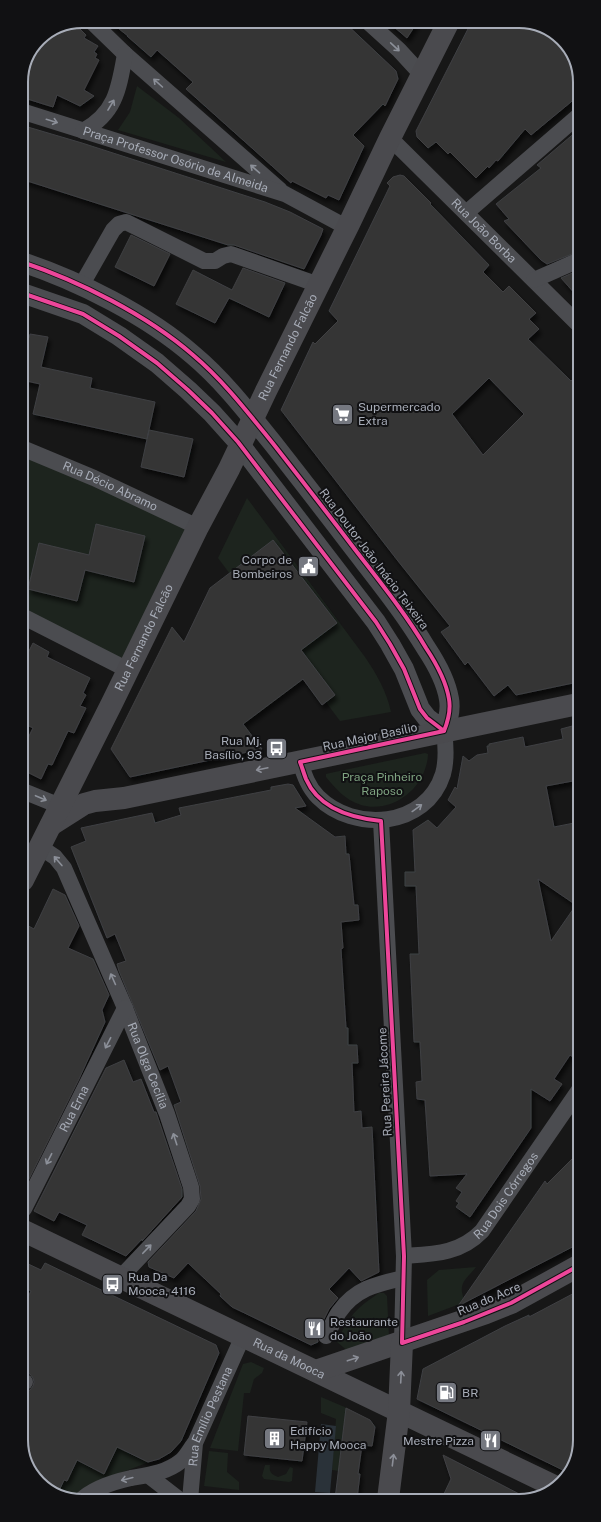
<svg xmlns="http://www.w3.org/2000/svg" width="601" height="1522" viewBox="0 0 601 1522" font-family="'Public Sans',sans-serif">
<defs>
<filter id="shadow"><feDropShadow dx="2.5" dy="4.5" stdDeviation="2" flood-color="#0009"/></filter>
</defs>
<rect width="100%" height="100%" fill="#171717"/>
<!-- green -->
<path fill="#1d241e" d="M137,86L179,118L226,162L118,130L130,112Z
M22,453L198,527L128,670L22,624Z
M247,498L365,657C376,673 387,692 391,712L340,721L218,558Z
M425,753L428,754C428,759 427,762 426,766C419,793 389,813 361,805C345,800 336,789 326,777V774L330,773Z
M476,1267C465,1281 457,1283 465,1302L428,1316L427,1280L439,1270Z
M379,1293H384L387,1296L389,1337L349,1352L337,1342C349,1316 355,1309 379,1293Z
M251,1362L264,1368L262,1373L254,1379L250,1393H244L238,1451L210,1448L243,1364Z
M321,1397L347,1408L339,1471L332,1470L336,1419L321,1413Z
M117,1447L149,1462L100,1481L73,1499L58,1493L60,1487L36,1475L31,1468Z
M209,1451L228,1453L227,1472L239,1482V1490L204,1486Z
M265,1465H270C269,1472 271,1474 278,1477L286,1474L290,1467L293,1468L292,1481L289,1482L264,1479L262,1476Z"/>
<!-- water -->
<path fill="#2a3239" d="M321,1424L336,1426L330,1493L315,1492Z"/>
<!-- building -->
<path fill="#353536" stroke="#3f4043" fill-rule="evenodd" filter="url(#shadow)" d="M109,21H343L396,71L398,79L385,106L383,104L353,135L364,146L339,200L328,195L326,198L292,181L291,183L186,89L193,82L157,50L151,57L127,36H128Z
M387,21H418L407,38Z
M472,21H523L556,34L577,63V97L531,135L525,129L498,161L496,160L489,168L488,166L476,178L450,152L448,154L436,142L428,148L417,137L416,131Z
M75,24L86,35L84,38L98,46L94,52L97,54L95,58L99,60L84,90L94,96L80,106L57,95L53,107L21,97V79L39,39Z
M21,125L82,143L265,202L290,212L323,229L321,235L304,269L234,245H228L21,179Z
M577,131V252L547,264L541,260L504,221L509,219L496,204L541,168L537,165Z
M400,175L404,176L431,203L430,204L489,265L483,272L503,292L509,286L536,313L529,319L539,329L528,339L571,381L578,374V682L516,695L508,685L494,696L468,662L465,665L441,632L450,626L398,561L281,410L313,342L315,344L338,321L329,311L390,186L387,183L393,177ZM489,378L524,414L483,455L452,414Z
M131,235L170,254L154,286L115,267Z
M243,268L285,283L269,317L229,298L215,323L176,304L193,270L232,290Z
M577,271V296L561,278Z
M30,334L48,337L41,367L92,378L90,388L155,402L147,439L33,414L40,384L22,380V337L29,338Z
M149,430L193,439L184,477L141,467Z
M96,524L145,536L134,582L85,570L77,601L28,589L39,543L89,555Z
M273,540L337,623L301,650L335,695L322,705L303,679L243,724L262,749L130,777L111,749L172,627L184,642L210,588Z
M33,643L49,652L47,657L90,678L83,693L86,695L80,706L86,708L74,733L68,731L52,765L48,764L41,779L23,770V748L33,728L23,723L22,650L28,653Z
M576,725L578,738V780L546,786L554,827L579,822V1061L570,1055L554,1079L562,1084L550,1101L531,1089V1128L470,1217L456,1207L459,1203L456,1201L462,1192L456,1188L467,1174L430,1176L425,1100L417,1099L416,1082L422,1081L420,1042H414L410,954H419L416,886H405V872H415L413,830L428,820L437,828L456,807L448,800L455,787L457,789L463,756L469,761L477,755L488,753L487,746H489V744L523,737L525,747L563,739L561,729ZM538,879L576,905L551,941Z
M288,784L293,785L306,806L295,808L335,837L345,836L346,854H349L354,905H358L359,920L341,922L343,948L341,949L346,1028H348V1045H357L358,1063H352L354,1112L361,1111L362,1128L372,1127L379,1272L361,1281L349,1268L329,1289L338,1298L329,1309L318,1331L317,1336L318,1342L311,1345L232,1307L220,1296L221,1294L188,1263L174,1278L149,1267L148,1262L196,1211L201,1199L200,1186L174,1105L181,1102L168,1066L160,1070L119,971L117,964L126,961L115,934L107,938L71,847L86,841L81,828L152,813L155,823L181,815L179,808L271,790V787Z
M53,889L65,895L79,926L68,948L93,959L109,995L102,1010L105,1022L79,1079L24,1189L23,923L34,929Z
M124,1060L133,1082L141,1079L154,1112H156L182,1189V1197L142,1241V1239L126,1256L82,1235L87,1225L59,1212L54,1221L34,1211L106,1068Z
M579,1152L580,1243L458,1306L545,1181L547,1184Z
M24,1262L41,1270L45,1263L216,1345L219,1353L181,1441L171,1452L159,1459L148,1462L117,1447L104,1474L77,1460L67,1481L64,1480L58,1493L45,1488L24,1459V1392L30,1390L33,1386L34,1382L33,1378L30,1374L24,1372V1305L31,1291L24,1287Z
M580,1290V1440L569,1473L417,1399L423,1369L505,1326L529,1315V1317Z
M346,1408L370,1420L375,1427L372,1446L362,1445L358,1474H360L357,1499H335Z
M248,1416L307,1422L302,1461L244,1455Z
M443,1455L498,1483L527,1498H442L451,1479Z"/>
<g fill="none" stroke-linecap="round" stroke-linejoin="round">
<!-- minor -->
<g stroke="#4b4c50" stroke-width="16">
<path d="M91,21L125,54L280,190"/>
<path d="M367,21L399,50L422,75"/>
<path id="s1" d="M21,111L285,194L348,228"/>
<path d="M83,131C116,113 119,88 125,54"/>
<path id="s2" d="M390,138L577,323"/>
<path d="M466,213L577,117"/>
<path d="M534,280L577,261"/>
<path d="M81,286L113,230L119,224L126,222L204,261H215L223,256L231,254L319,285"/>
<path id="s3" d="M22,448L94,478L198,527"/>
<path d="M22,616L128,670"/>
<path d="M300,762C304,774 308,787 318,797C354,833 426,828 443,774C447,760 446,746 444,731"/>
<path d="M23,791L60,806"/>
<path d="M381,821L404,1256L402,1343"/>
<path id="s4" d="M40,847L55,857L64,868L125,1008L167,1114L191,1187L192,1199L188,1206L120,1278"/>
<path id="s5" d="M24,1209L125,1008"/>
<path id="s6" d="M404,1256C433,1254 460,1254 482,1231L579,1090"/>
<path d="M326,1336C331,1328 334,1319 339,1312C356,1288 377,1284 403,1278"/>
<path d="M24,1382H25"/>
<path d="M149,1476L180,1500"/>
<path id="s7" d="M190,1500L195,1443L243,1336"/>
<path d="M80,1501C93,1488 113,1482 131,1478C148,1475 166,1473 181,1461C186,1457 190,1449 194,1444"/>
</g>
<!-- tertiary -->
<path stroke="#4b4c50" stroke-width="20" d="M22,262C79,281 147,315 193,355C224,381 249,414 275,446C300,478 325,510 350,543C376,577 404,611 426,648C436,663 446,681 449,699C451,710 448,721 444,731L427,718L420,709L404,669L390,644L376,622L238,442L212,413L188,390L157,363L119,336L83,314L22,293"/>
<!-- secondary -->
<g stroke="#4a4a4e" stroke-width="22">
<path d="M51,825L84,804L95,801L124,798L578,704"/>
<path id="s8" d="M23,880L112,703L198,527L229,469L266,391L349,224L390,138L449,21"/>
<path id="s9" d="M24,1231L554,1486"/>
<path d="M316,1371L486,1313L511,1303L580,1265"/>
<path d="M388,1499L399,1411L402,1343"/>
</g>
<defs>
<path id="cycleway" d="M22,262C79,281 147,315 193,355C224,381 249,414 275,446C300,478 325,510 350,543C376,577 404,611 426,648C436,663 446,681 449,699C451,710 448,721 444,731
M22,293L83,314L119,336L157,363L188,390L212,413L238,442L376,622L390,644L404,669L420,709L427,718L444,731
M444,731L300,762C302,767 304,774 306,779C319,809 351,818 381,821L404,1256L402,1343L464,1322L511,1303L580,1265"/>
</defs>
<!-- cycleway casing -->
<use href="#cycleway" stroke="#111113" stroke-width="6"/>
<!-- cycleway -->
<use href="#cycleway" stroke="#ed469a" stroke-width="4"/>
</g>
<!-- one-way arrows -->
<defs><path id="oneway-shaft" d="M-6 0H5M1.5-3L5.5 0L1.5 3" fill="none" stroke-width="1.6" stroke-linecap="round" stroke-linejoin="round"/></defs>
<g stroke="#8c9099">
<use href="#oneway-shaft" transform="translate(395 47) rotate(43)"/>
<use href="#oneway-shaft" transform="translate(158 83) rotate(-138)"/>
<use href="#oneway-shaft" transform="translate(111 105) rotate(-59)"/>
<use href="#oneway-shaft" transform="translate(52 121) rotate(17)"/>
<use href="#oneway-shaft" transform="translate(255 169) rotate(-139)"/>
<use href="#oneway-shaft" transform="translate(41 798) rotate(23)"/>
<use href="#oneway-shaft" transform="translate(417 808) rotate(-36)"/>
<use href="#oneway-shaft" transform="translate(58 861) rotate(-131)"/>
<use href="#oneway-shaft" transform="translate(113 979) rotate(-114)"/>
<use href="#oneway-shaft" transform="translate(108 1043) rotate(117)"/>
<use href="#oneway-shaft" transform="translate(175 1139) rotate(-108)"/>
<use href="#oneway-shaft" transform="translate(49 1159) rotate(117)"/>
<use href="#oneway-shaft" transform="translate(147 1249) rotate(-46)"/>
<use href="#oneway-shaft" transform="translate(127 1479) rotate(166)"/>
</g>
<g stroke="#8c8f98">
<use href="#oneway-shaft" transform="translate(262 769) rotate(168)"/>
<use href="#oneway-shaft" transform="translate(353 1359) rotate(-18)"/>
<use href="#oneway-shaft" transform="translate(401 1377) rotate(-87)"/>
<use href="#oneway-shaft" transform="translate(393 1460) rotate(-83)"/>
</g>
<!-- icons -->
<defs>
<symbol id="supermarket-square" viewBox="-11 -11 22 22"><rect x="-9" y="-9" width="18" height="18" rx="4" fill="#757880" stroke="#111113"/><path d="M-6-5.5h2.5l.6 2H6L4.5 2H-2.5L-4.4-4H-6ZM-1.5 3.2a1.3 1.3 0 1 0 .1 0ZM3 3.2a1.3 1.3 0 1 0 .1 0Z" fill="#fff"/></symbol>
<symbol id="civic-square" viewBox="-11 -11 22 22"><rect x="-9" y="-9" width="18" height="18" rx="4" fill="#757880" stroke="#111113"/><path d="M-.6-6.5H3V-4.5H.6V-3L4-1V1h2V6H-6V1h2V-1L-.6-3ZM-1.2 2.5V6h2.4V2.5Z" fill="#fff"/></symbol>
<symbol id="bus-square" viewBox="-11 -11 22 22"><rect x="-9" y="-9" width="18" height="18" rx="4" fill="#757880" stroke="#111113"/><path d="M-5-6H5V4H4V6H2V4H-2V6H-4V4H-5ZM-3.5-4V0h7V-4ZM-3.5 1.2v1.5H-2V1.2ZM2 1.2v1.5H3.5V1.2Z" fill="#fff"/></symbol>
<symbol id="restaurant-square" viewBox="-11 -11 22 22"><rect x="-9" y="-9" width="18" height="18" rx="4" fill="#757880" stroke="#111113"/><path d="M-5-6h1v4h1v-4h1v4h1v-4h1v5L-1.5 .5V6h-2V.5L-5-1ZM5-6V6H3V1.5H1.5Q1.5-4 5-6Z" fill="#fff"/></symbol>
<symbol id="fuel-square" viewBox="-11 -11 22 22"><rect x="-9" y="-9" width="18" height="18" rx="4" fill="#757880" stroke="#111113"/><path d="M-5.5-6h7V0h2V4h1.3V-2.5L3-4.5l.8-.8L6-3V5H2.5V1h-1V6h-7ZM-4.2-4.7v3.2H.2V-4.7Z" fill="#fff"/></symbol>
<symbol id="building-square" viewBox="-11 -11 22 22"><rect x="-9" y="-9" width="18" height="18" rx="4" fill="#757880" stroke="#111113"/><path d="M-4-6H4V6H1V3H-1V6H-4ZM-2.5-4.3h1.7v1.8h-1.7ZM.8-4.3h1.7v1.8H.8ZM-2.5-1h1.7V.8h-1.7ZM.8-1h1.7V.8H.8Z" fill="#fff"/></symbol>
</defs>
<g fill-rule="evenodd">
<use href="#supermarket-square" x="330" y="402" width="25" height="25"/>
<use href="#civic-square" x="296" y="554" width="25" height="25"/>
<use href="#bus-square" x="264" y="736" width="25" height="25"/>
<use href="#bus-square" x="100" y="1272" width="25" height="25"/>
<use href="#restaurant-square" x="302" y="1316" width="25" height="25"/>
<use href="#fuel-square" x="434" y="1380" width="25" height="25"/>
<use href="#building-square" x="262" y="1426" width="25" height="25"/>
<use href="#restaurant-square" x="478" y="1428" width="25" height="25"/>
</g>
<g text-anchor="middle" stroke-width="4" stroke-linejoin="round" paint-order="stroke">
<!-- street labels -->
<g font-size="12" fill="#a8adb8" stroke="#111113">
<text dy="4" stroke="none"><textPath href="#s1" startOffset="162">Praça Professor Osório de Almeida</textPath></text>
<text dy="4" stroke="none"><textPath href="#s2" startOffset="132">Rua João Borba</textPath></text>
<text dy="4" stroke="none"><textPath href="#s8" startOffset="595">Rua Fernando Falcão</textPath></text>
<text dy="4" stroke="none"><textPath href="#s3" startOffset="96">Rua Décio Abramo</textPath></text>
<text transform="translate(374 559) rotate(53)" y="4">Rua Doutor João Inácio Teixeira</text>
<text dy="4" stroke="none"><textPath href="#s8" startOffset="271">Rua Fernando Falcão</textPath></text>
<text transform="translate(370 737) rotate(-12)" y="4">Rua Major Basílio</text>
<text dy="4" stroke="none"><textPath href="#s4" startOffset="247">Rua Olga Cecília</textPath></text>
<text transform="translate(385 1082) rotate(-93)" y="4">Rua Pereira Jácome</text>
<text dy="4" stroke="none"><textPath href="#s5" startOffset="112">Rua Erna</textPath></text>
<text dy="4" stroke="none"><textPath href="#s6" startOffset="127">Rua Dois Córregos</textPath></text>
<text transform="translate(489 1299) rotate(-23)" y="4">Rua do Acre</text>
<text dy="4" stroke="none"><textPath href="#s9" startOffset="294">Rua da Mooca</textPath></text>
<text dy="4" stroke="none"><textPath href="#s7" startOffset="87">Rua Emílio Pestana</textPath></text>
</g>
<!-- poi labels -->
<g font-size="12" fill="#a8adb8" stroke="#111113" text-anchor="start">
<text x="358" y="411">Supermercado<tspan x="358" dy="14">Extra</tspan></text>
<text x="292" y="564" text-anchor="end">Corpo de<tspan x="292" dy="14">Bombeiros</tspan></text>
<text x="262" y="745" text-anchor="end">Rua Mj.<tspan x="262" dy="14">Basílio, 93</tspan></text>
<text x="128" y="1281">Rua Da<tspan x="128" dy="14">Mooca, 4116</tspan></text>
<text x="330" y="1326">Restaurante<tspan x="330" dy="14">do João</tspan></text>
<text x="462" y="1397">BR</text>
<text x="290" y="1435">Edifício<tspan x="290" dy="14">Happy Mooca</tspan></text>
<text x="474" y="1445" text-anchor="end">Mestre Pizza</text>
</g>
<!-- park labels -->
<g font-size="12" fill="#7fa381" stroke="#111113">
<text x="382" y="781">Praça Pinheiro<tspan x="382" dy="14">Raposo</tspan></text>
</g>
</g>
<!-- crop -->
<path d="M0 0H601V1522H0ZM82 28H519A54 54 0 0 1 573 82V1440A54 54 0 0 1 519 1494H82A54 54 0 0 1 28 1440V82A54 54 0 0 1 82 28Z" fill="#111113" fill-rule="evenodd"/>
<path fill="none" stroke="#a8adb8" stroke-width="2" d="M82 28H519A54 54 0 0 1 573 82V1440A54 54 0 0 1 519 1494H82A54 54 0 0 1 28 1440V82A54 54 0 0 1 82 28Z"/>
</svg>
